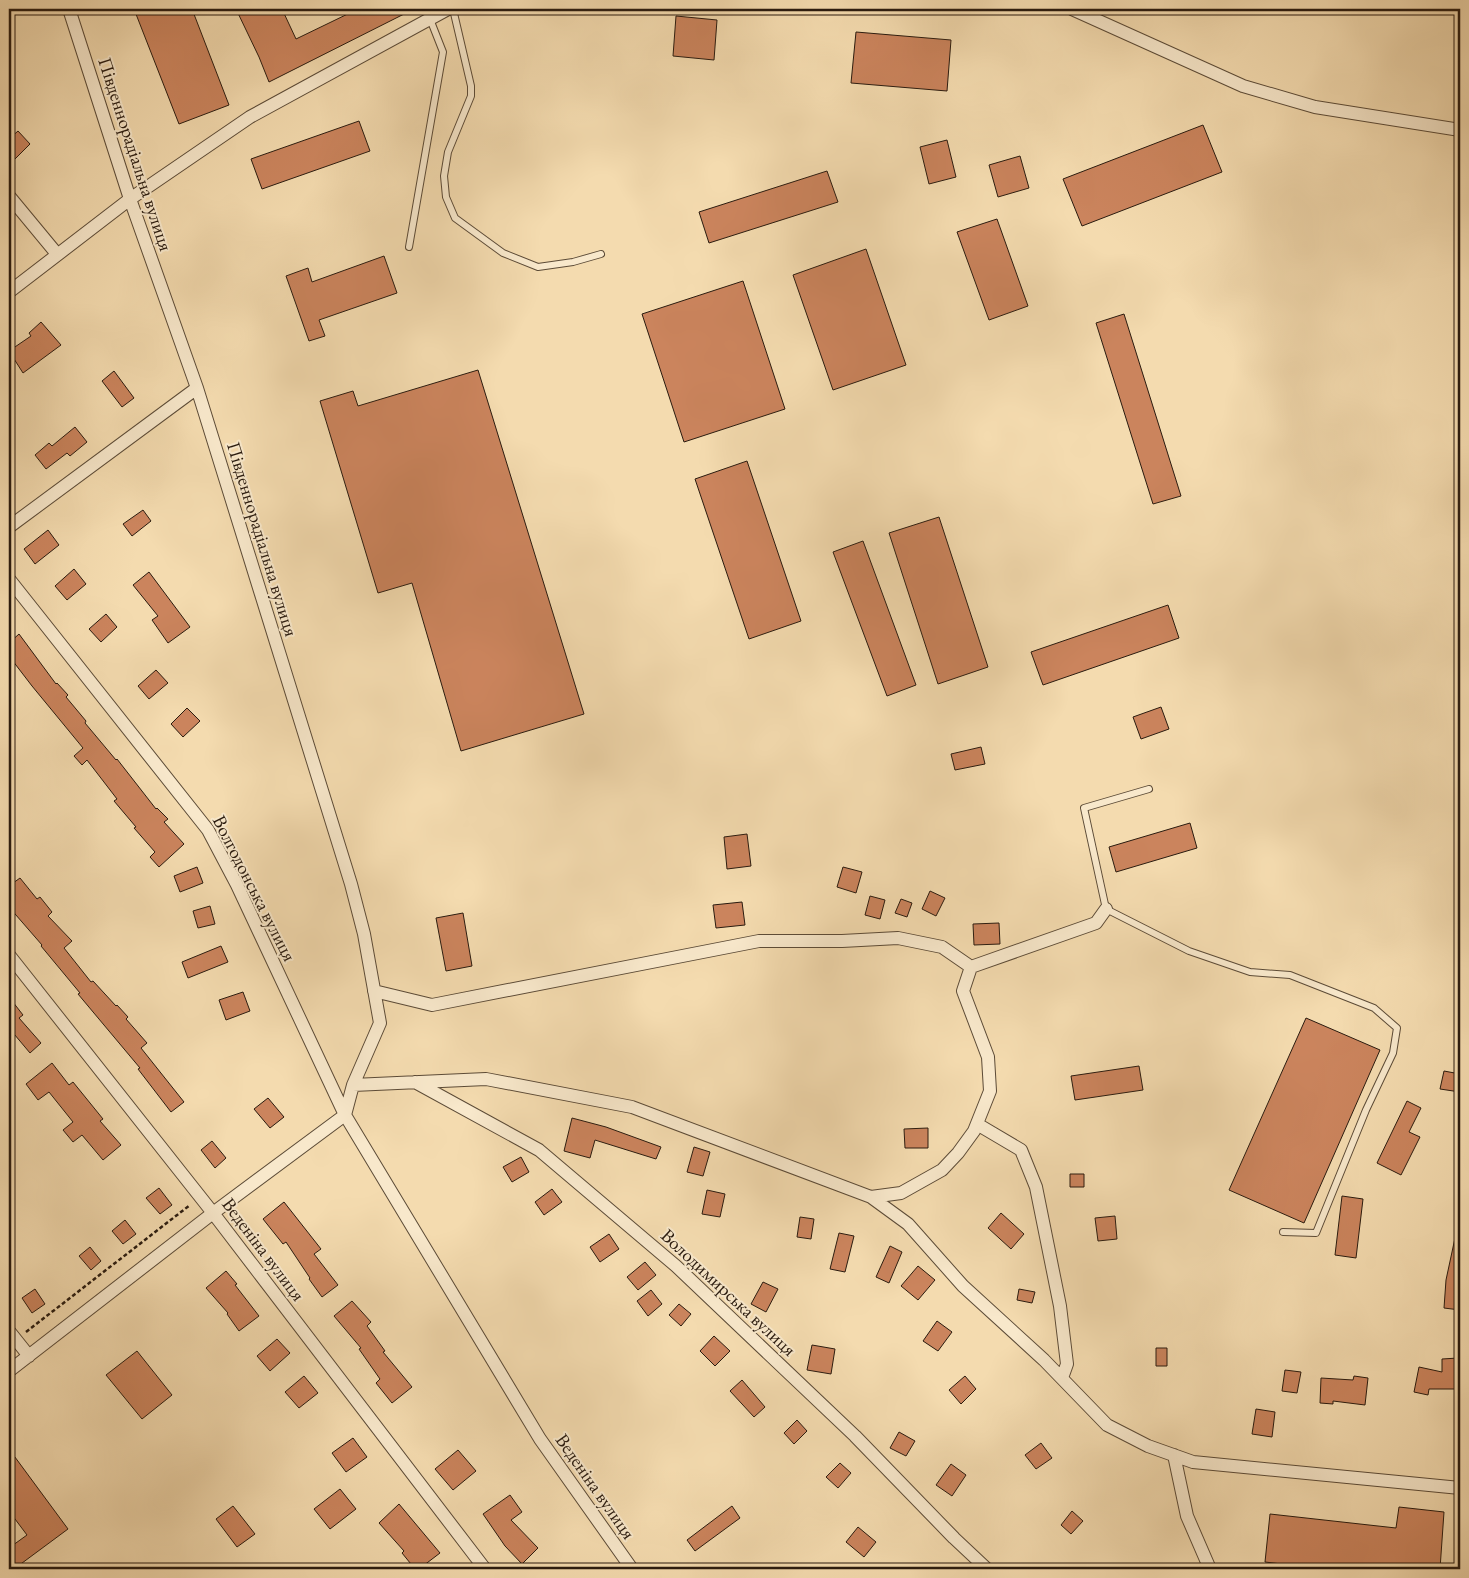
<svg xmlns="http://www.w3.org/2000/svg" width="1469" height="1578" viewBox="0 0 1469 1578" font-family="'EB Garamond',serif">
<rect width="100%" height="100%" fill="#f4dbaf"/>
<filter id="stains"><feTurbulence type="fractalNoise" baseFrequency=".004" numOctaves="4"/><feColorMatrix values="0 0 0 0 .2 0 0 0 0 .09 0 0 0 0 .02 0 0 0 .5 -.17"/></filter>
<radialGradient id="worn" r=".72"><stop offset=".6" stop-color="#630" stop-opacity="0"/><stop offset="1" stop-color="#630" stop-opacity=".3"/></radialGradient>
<!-- building -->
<path fill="#cb845d" stroke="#2a1b0f" d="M134,9H192L229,105L179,124Z
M236,9H282L296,39L358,9H414L269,82L259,57Z
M676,16L717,20L714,60L673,56Z
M856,32L951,40L947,91L851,83Z
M359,121L370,151L262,189L251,159Z
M1203,125L1222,172L1082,226L1063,179Z
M18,131L30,144L9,165V139Z
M947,140L956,177L929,184L920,147Z
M1020,156L1029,188L998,197L989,165Z
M827,171L838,202L709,243L699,212Z
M997,219L1028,306L989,320L957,232Z
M866,249L906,365L833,390L793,275Z
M384,256L397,293L319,320L325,336L309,341L286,276L308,268L312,282Z
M743,281L785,409L684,442L642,314Z
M1124,314L1181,496L1153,504L1096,323Z
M41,322L61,345L23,373L9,351L31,336L29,333Z
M478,370L584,714L461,751L412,583L378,593L320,401L353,391L358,406Z
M114,371L134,398L122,407L102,381Z
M75,427L87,442L70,456L67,453L46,469L35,455L49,443L52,446Z
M747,461L801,621L749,639L695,479Z
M143,510L151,521L132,536L123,524Z
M939,517L988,667L938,684L889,533Z
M48,530L59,545L35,564L24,549Z
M863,541L916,685L887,696L833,552Z
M74,569L86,584L67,600L55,586Z
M149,572L190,627L168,643L152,620L158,616L133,585Z
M1168,605L1179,638L1043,685L1031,652Z
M106,614L117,627L101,642L89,629Z
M19,634L56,684L57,683L68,695L66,697L86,721L85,723L116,760L117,759L156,809L157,808L168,819L164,822L184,844L159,867L150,857L155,852L134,828L136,827L114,801L117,799L87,760L82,765L74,756L83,748L32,686L9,656V643Z
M156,670L168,683L149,699L138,686Z
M1161,707L1169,729L1141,739L1133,717Z
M187,708L200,721L183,737L171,724Z
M981,747L985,764L955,770L951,754Z
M1190,823L1197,848L1116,872L1109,847Z
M747,834L751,866L727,869L724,837Z
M197,867L203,883L180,892L174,876Z
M843,867L862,872L856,893L837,887Z
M20,878L37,899L40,897L52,912L48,916L72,941L64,948L91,982L93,981L116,1006L117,1005L128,1017L126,1019L147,1043L141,1048L184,1102L171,1112L138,1069L140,1068L78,994L80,993L41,946L42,945L9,907V886Z
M930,891L945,898L936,916L922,909Z
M870,896L885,900L880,919L865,915Z
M901,899L912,903L907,917L895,913Z
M742,902L745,925L716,928L713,905Z
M210,906L215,924L198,928L193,911Z
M463,913L472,966L446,971L436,918Z
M999,923L1000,944L974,945L973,924Z
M221,946L228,962L188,978L182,962Z
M243,992L250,1011L226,1020L219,1000Z
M9,997L23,1015L19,1018L41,1043L30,1053L9,1028Z
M1306,1018L1380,1050L1304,1223L1229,1190Z
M52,1063L69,1085L73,1082L103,1119L100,1121L121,1145L103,1160L82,1135L73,1142L63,1130L73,1122L49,1092L38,1100L26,1084Z
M1139,1066L1143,1090L1075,1100L1071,1076Z
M1444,1071L1460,1074V1092L1440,1089Z
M268,1098L284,1117L270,1128L254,1109Z
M1407,1101L1421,1108L1409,1132L1420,1137L1401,1175L1377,1163Z
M572,1118L606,1127L661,1147L656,1159L595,1140L590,1158L564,1151Z
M928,1128V1148H905L904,1129Z
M212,1141L226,1158L215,1168L201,1150Z
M694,1147L710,1152L703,1176L687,1172Z
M521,1157L529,1172L512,1182L503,1167Z
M1070,1174H1084V1187H1070Z
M159,1188L172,1205L160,1214L146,1198Z
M552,1189L562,1202L544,1215L535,1202Z
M707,1190L725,1194L720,1217L702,1214Z
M1342,1196L1363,1199L1356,1258L1335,1255Z
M284,1202L321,1249L314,1254L338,1285L322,1297L309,1279L310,1278L286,1242L283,1244L263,1219Z
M1001,1213L1024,1234L1011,1249L988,1228Z
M1115,1216L1117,1239L1098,1241L1095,1218Z
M800,1217L814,1219L811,1239L797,1237Z
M125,1220L136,1234L123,1244L112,1231Z
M839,1233L854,1236L845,1272L830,1269Z
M609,1234L619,1249L600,1262L590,1247Z
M1455,1238H1460V1310L1444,1308L1446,1280Z
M890,1246L902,1252L889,1283L876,1277Z
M90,1247L101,1261L91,1270L79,1256Z
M645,1262L656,1275L638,1290L627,1277Z
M918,1266L935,1280L918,1300L901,1286Z
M226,1271L237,1284L235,1285L259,1316L239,1331L227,1314L228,1313L206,1288Z
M763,1282L778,1289L766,1312L751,1304Z
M35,1289L45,1304L32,1313L22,1298Z
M1019,1289L1035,1292L1032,1303L1017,1300Z
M651,1290L662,1304L648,1316L637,1301Z
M352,1301L371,1322L367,1326L385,1351L383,1352L412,1387L392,1403L376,1383L380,1379L359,1349L361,1348L334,1316Z
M679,1304L691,1314L681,1326L669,1315Z
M937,1321L952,1332L938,1351L923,1341Z
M714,1336L730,1351L715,1366L700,1351Z
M277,1339L290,1353L270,1371L257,1356Z
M812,1345L835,1349L831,1374L807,1370Z
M1156,1348H1167V1366H1156Z
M137,1351L172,1395L142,1419L106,1375Z
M1458,1358V1389H1429L1428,1395L1414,1392L1419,1367L1442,1372V1359Z
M1285,1370L1301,1372L1297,1393L1282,1391Z
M304,1376L318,1393L299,1408L285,1392Z
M965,1376L976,1389L961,1404L949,1390Z
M1354,1376L1368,1378L1365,1405L1333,1401V1404L1320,1403L1321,1378L1353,1380Z
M742,1380L765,1407L754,1417L730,1391Z
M1256,1409L1275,1412L1272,1437L1252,1434Z
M797,1420L807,1431L794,1444L784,1433Z
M899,1432L915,1441L906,1456L890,1448Z
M353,1438L367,1457L346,1472L332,1453Z
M1041,1443L1052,1458L1036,1469L1025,1455Z
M9,1449L68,1529L14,1569H9V1548L27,1535L9,1511Z
M458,1450L476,1471L453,1490L435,1469Z
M840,1463L851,1473L838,1488L826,1477Z
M951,1464L966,1475L952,1496L936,1485Z
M340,1489L356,1509L330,1529L314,1509Z
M510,1495L522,1512L511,1520L538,1548L522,1564L505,1546L483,1514Z
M399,1504L440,1553L419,1569H415L402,1553L404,1551L379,1523Z
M233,1506L255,1534L237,1547L216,1519Z
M732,1506L740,1518L695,1551L687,1540Z
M1399,1507L1444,1512L1440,1569H1323L1265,1562L1270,1514L1396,1528Z
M1072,1511L1083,1521L1071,1534L1061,1525Z
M858,1527L876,1542L864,1557L846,1542Z"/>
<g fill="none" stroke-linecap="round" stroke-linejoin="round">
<defs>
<path id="service" d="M453,9L471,86V96L448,152L444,176L446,197L455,218L503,253L538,267L573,262L601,254
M409,247L443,52L430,19
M1149,789L1084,808L1106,909L1189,951L1250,972L1290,975L1374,1008L1397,1028L1393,1053L1366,1110L1316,1233L1283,1232"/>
<path id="minor" d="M1072,9L1243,86L1315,107L1460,130
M9,196L57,254
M9,292L130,199L250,117L448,9
M9,527L197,388
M9,579L208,830L237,885L345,1115L540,1439L632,1569
M9,955L213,1213L485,1569
M971,967L1096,923L1106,909
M374,991L432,1005L759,941H842L898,938L942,947L971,967L963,991L988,1057L990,1091L974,1131L958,1153L942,1170L901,1193L871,1197
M415,1082L539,1150L676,1266L855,1436L954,1538L987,1569
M353,1085L486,1079L632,1107L871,1197L908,1224L963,1286L1044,1360L1107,1425L1148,1446L1193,1462L1460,1488
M977,1124L1021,1150L1036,1187L1060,1306L1067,1364L1062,1378
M9,1331L29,1356
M9,1371L213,1213L345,1115L353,1085L380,1023L364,934L351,884L197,388L130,199L69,9
M1174,1455L1187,1516L1210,1569"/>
</defs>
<!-- service casing -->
<use href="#service" stroke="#5c4b37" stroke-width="8"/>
<!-- minor casing -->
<use href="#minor" stroke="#5c4b37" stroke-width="14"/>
<!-- path -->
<path stroke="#2a1b0f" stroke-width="2.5" stroke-dasharray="4 2.5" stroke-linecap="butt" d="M26,1332L190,1205"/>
<!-- service -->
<use href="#service" stroke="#f8e8cb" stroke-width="6"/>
<!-- minor -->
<use href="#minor" stroke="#f8e8cb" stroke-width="12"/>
</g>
<g text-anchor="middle" stroke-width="4" stroke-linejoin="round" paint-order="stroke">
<!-- street labels -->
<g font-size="19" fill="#2a1b0f" stroke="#f8e8cb">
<text transform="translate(136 154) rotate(72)" y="7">Південнорадіальна вулиця</text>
<text transform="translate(263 539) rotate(73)" y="7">Південнорадіальна вулиця</text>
<text transform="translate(255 888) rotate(63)" y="7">Волгодонська вулиця</text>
<text transform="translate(264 1249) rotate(53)" y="7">Веденіна вулиця</text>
<text transform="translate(729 1292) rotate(43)" y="7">Володимирська вулиця</text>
<text transform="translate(596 1486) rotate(55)" y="7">Веденіна вулиця</text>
</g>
</g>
<!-- margin -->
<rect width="1469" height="1578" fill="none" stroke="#f4dbaf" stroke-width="30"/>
<rect x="10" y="10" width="1449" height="1558" fill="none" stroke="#2a1b0f" stroke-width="2.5"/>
<rect x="15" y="15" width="1439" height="1548" fill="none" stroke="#2a1b0f"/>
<rect width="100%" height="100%" filter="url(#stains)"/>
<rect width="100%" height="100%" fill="url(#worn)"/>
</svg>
